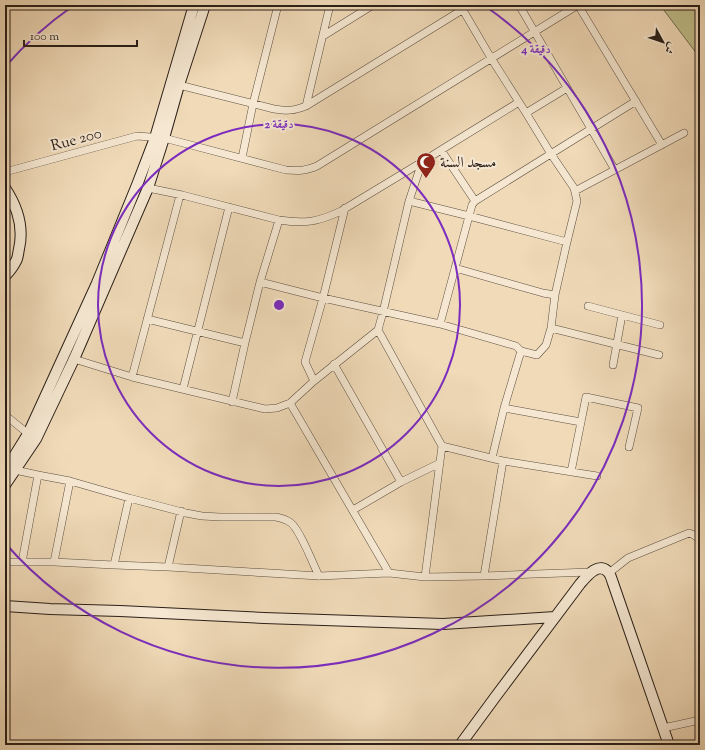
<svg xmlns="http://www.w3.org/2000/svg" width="705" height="750" viewBox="0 0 705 750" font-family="'Sorts Mill Goudy',Amiri,serif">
<rect width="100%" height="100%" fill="#f0dab8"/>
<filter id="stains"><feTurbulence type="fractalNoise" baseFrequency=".005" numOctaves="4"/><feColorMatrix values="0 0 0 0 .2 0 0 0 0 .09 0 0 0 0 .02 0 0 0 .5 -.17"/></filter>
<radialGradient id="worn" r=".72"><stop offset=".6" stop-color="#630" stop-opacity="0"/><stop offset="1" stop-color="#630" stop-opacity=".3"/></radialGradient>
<!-- green -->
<path fill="#c0be8a" stroke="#756e51" d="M660,5H700V58Z"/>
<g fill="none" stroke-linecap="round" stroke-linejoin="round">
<defs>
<path id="street" d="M519,5L615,170
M578,5L662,145
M323,36L373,5
M179,85L274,109C288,111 293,111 306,106L462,10
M306,106L330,5
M526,113L567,88
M441,150L475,201
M242,158L253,104L278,5
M5,172L137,136L164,138L286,170C299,171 305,171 317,166L578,5
M148,188L182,195L279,220C305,224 318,222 341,211L422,162L441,150L519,102
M575,191L684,133
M409,201L469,216L567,242
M455,268L543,293L555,295
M260,282L323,298L440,324L516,346L521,351L537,355L546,345L551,328L555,295L567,242L577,201L574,188L551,154L526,113L491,58L460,5
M588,306L660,325
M147,319L245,343
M440,324L472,205L475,201L636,101
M551,328L659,355
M378,330L442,446L425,577
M74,359L132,377L265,409L277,408L290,403L314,381L378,330L383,312L409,201L422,162
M334,364L401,482
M613,365L622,315
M132,377L180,195
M314,381L305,362L323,298L345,208
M183,389L229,207
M232,402L245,343L260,282L279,220
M290,403L389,573
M504,408L581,422
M5,415L31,436
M442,446L503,461L597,476
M492,458L504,408L521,351
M15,470L38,475L70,481L129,498L186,513L202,516L220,517H276C281,518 286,519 291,523C300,530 313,564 319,576
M571,472L586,397L638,408L629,447
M353,510L401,482L440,463
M5,562H54L114,565L168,567L319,576L389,573L425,577L484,576L503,461
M22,562L38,475
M54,562L70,481
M114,565L129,498
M168,567L181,511
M609,573L628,558L689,533L694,535L700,540
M484,576L590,572
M663,728L700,720"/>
<path id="secondary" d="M5,188C17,206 24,227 19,249C18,253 18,258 16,261C13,267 9,272 5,276
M5,471L28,434L97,283L137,185L155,138L194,5
M5,485L36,439L74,359L148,188L164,138L179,85L205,5
M5,606L50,609L120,611L264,618L443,624L555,617
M460,745L496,696L580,584C586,577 599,560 609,573C611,576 612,580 613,583L669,745"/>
</defs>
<!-- street casing -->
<use href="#street" stroke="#5c4e40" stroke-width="8"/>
<!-- secondary casing -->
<use href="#secondary" stroke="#2a1f18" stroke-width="12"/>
<!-- street -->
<use href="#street" stroke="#f5e7d1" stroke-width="7"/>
<!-- secondary -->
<use href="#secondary" stroke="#f5e7d1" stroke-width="10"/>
</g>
<!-- distance rings -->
<g fill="none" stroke="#7b2cbf" stroke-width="2">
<circle cx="279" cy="305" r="181"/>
<path d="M5 67A363 363 0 0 1 73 6M485 6A363 363 0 1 1 5 543"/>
</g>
<!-- icons -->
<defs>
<symbol id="mosque-pin" viewBox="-11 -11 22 30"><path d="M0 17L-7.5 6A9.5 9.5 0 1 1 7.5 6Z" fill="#8f2418" stroke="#f5e7d1"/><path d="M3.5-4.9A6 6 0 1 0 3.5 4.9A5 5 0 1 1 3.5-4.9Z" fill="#fff"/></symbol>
</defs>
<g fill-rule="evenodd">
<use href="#mosque-pin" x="415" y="151" width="22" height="30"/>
</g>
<g text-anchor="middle" stroke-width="4" stroke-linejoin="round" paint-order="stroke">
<!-- street labels -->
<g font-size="15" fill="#2a1f18" stroke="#f5e7d1">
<text transform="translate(76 139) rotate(-15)" y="5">Rue 200</text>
</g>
<!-- poi labels -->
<g font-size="15" fill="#2a1f18" stroke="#f5e7d1" text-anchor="start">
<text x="440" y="167">مسجد السنة</text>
</g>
</g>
<circle cx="279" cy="305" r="6" fill="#7b2cbf" stroke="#f5e7d1" stroke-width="2"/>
<g font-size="12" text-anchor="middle" font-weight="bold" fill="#7b2cbf" stroke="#f5e7d1" stroke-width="4" stroke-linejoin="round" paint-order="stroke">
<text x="536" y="53">4 دقيقة</text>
<text x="279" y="128">2 دقيقة</text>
</g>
<!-- margin -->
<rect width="705" height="750" fill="none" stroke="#f0dab8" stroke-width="20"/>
<rect x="6" y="6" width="693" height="738" fill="none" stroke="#2a1f18" stroke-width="2"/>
<rect x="10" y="10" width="685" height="730" fill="none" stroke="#2a1f18"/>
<!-- north arrow -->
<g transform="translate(663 42) rotate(130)" stroke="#f5e7d1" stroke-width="3" paint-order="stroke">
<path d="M0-3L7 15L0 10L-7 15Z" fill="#2a1f18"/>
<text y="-6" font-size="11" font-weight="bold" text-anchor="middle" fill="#2a1f18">ش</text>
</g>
<!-- scale -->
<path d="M24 40v6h113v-6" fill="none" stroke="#2a1f18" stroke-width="2"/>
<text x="30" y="40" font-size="12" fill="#2a1f18" stroke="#f5e7d1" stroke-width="3" paint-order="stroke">100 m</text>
<rect width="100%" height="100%" filter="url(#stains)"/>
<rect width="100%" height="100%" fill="url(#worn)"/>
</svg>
